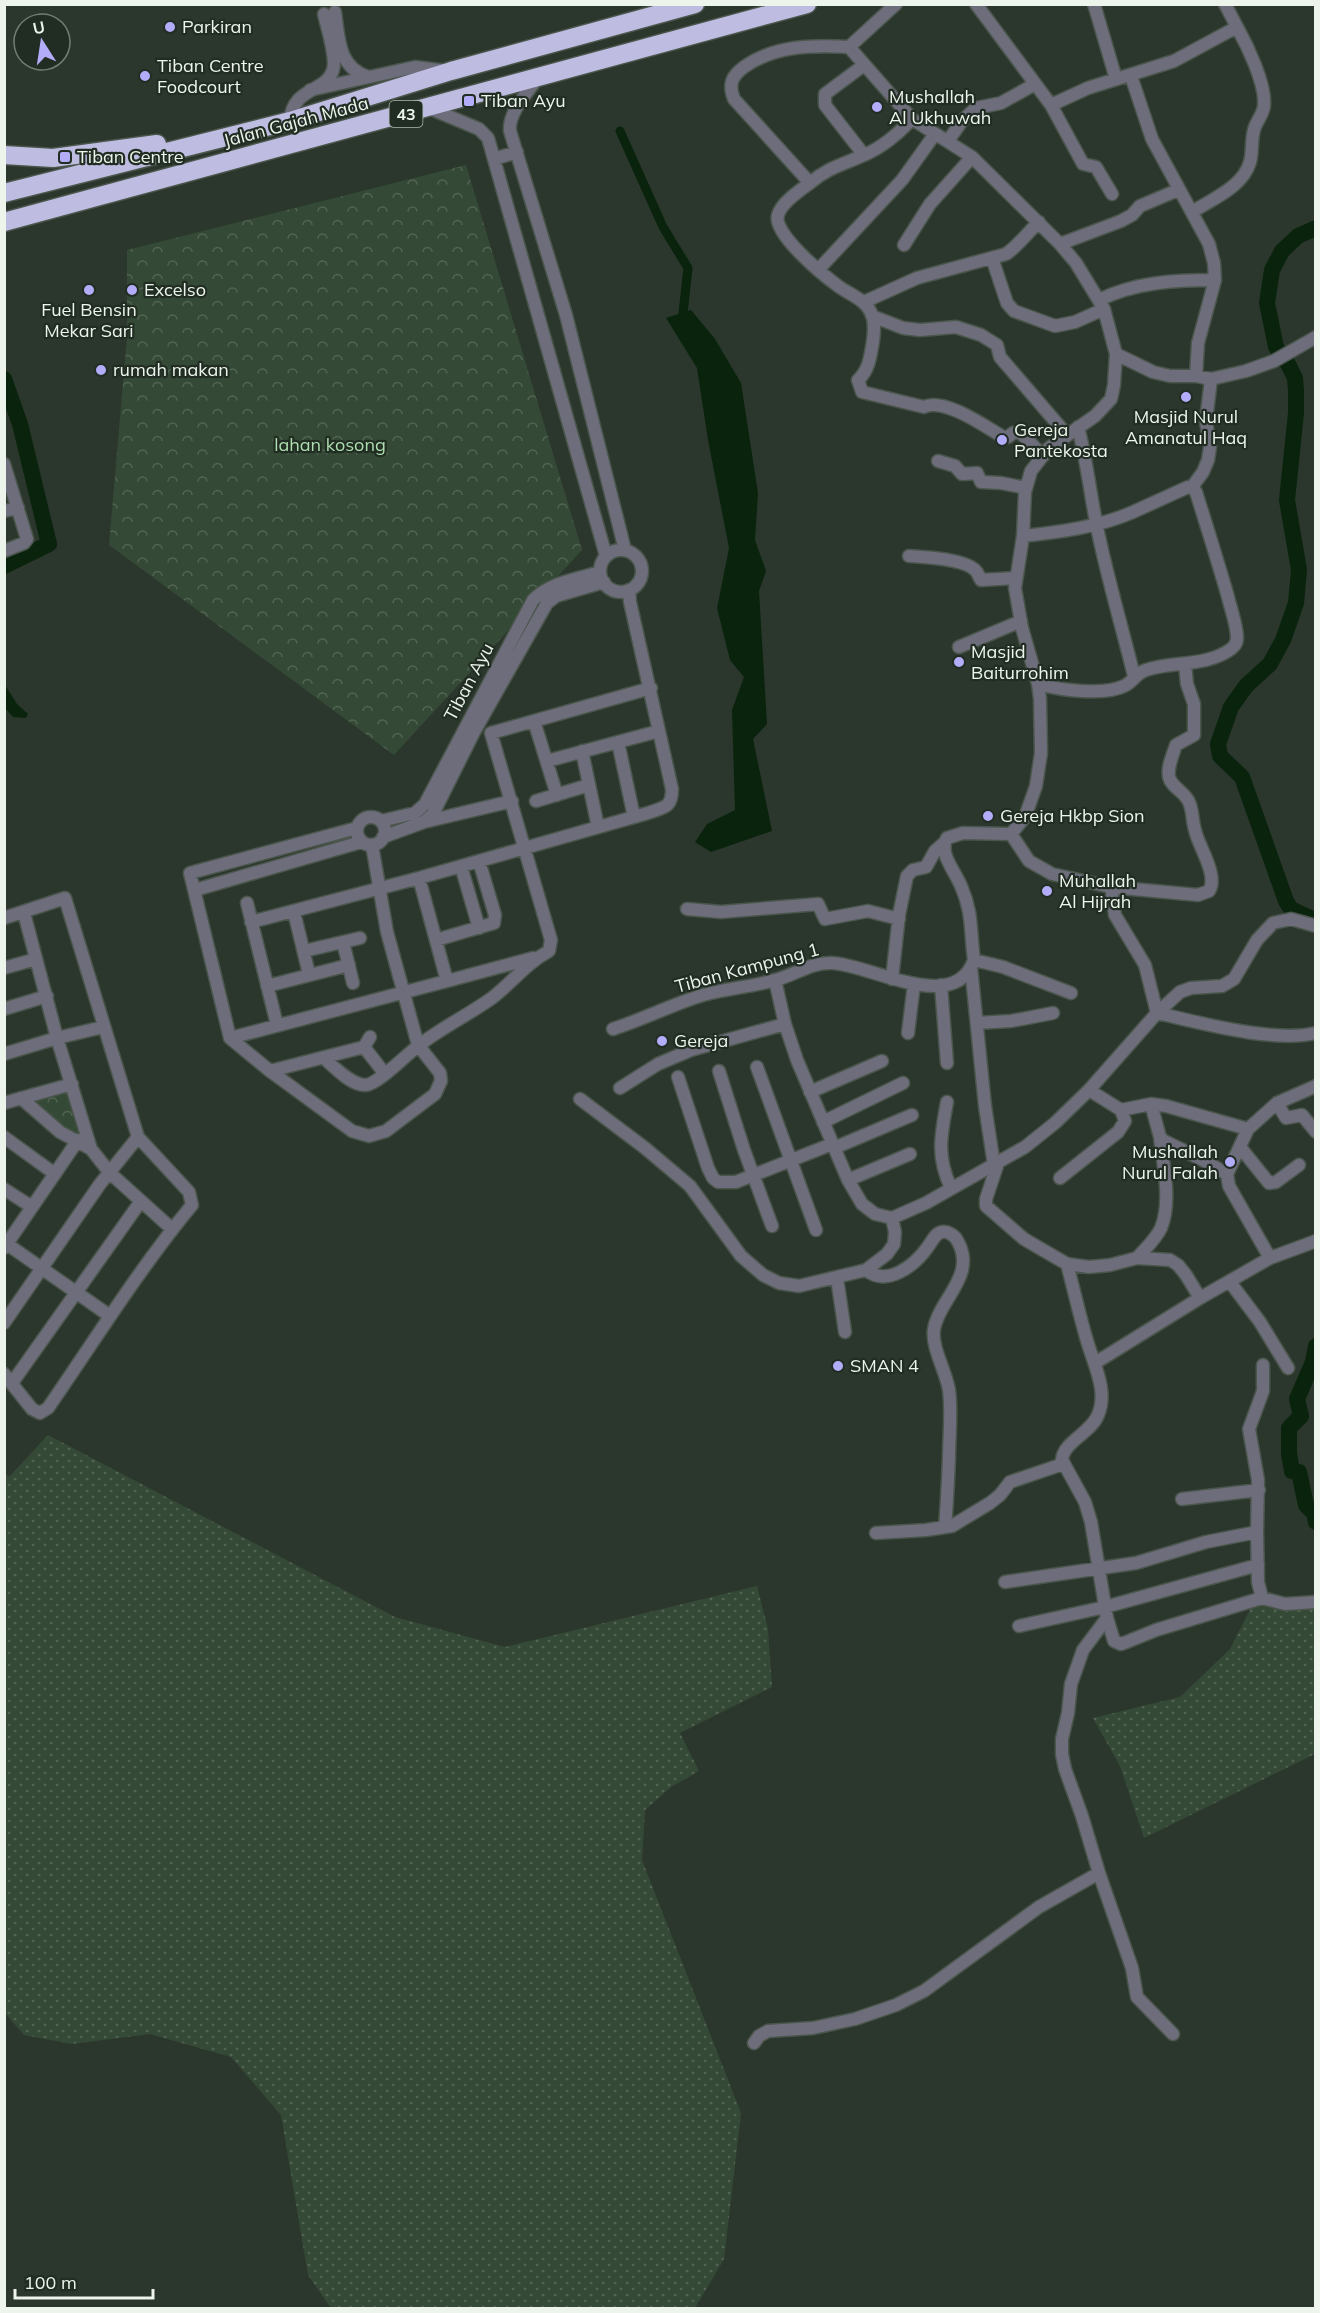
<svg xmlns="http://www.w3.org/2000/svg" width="1320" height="2313" viewBox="0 0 1320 2313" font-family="Mulish,sans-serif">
<defs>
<pattern id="grass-dots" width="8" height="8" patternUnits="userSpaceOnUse" patternTransform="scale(1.5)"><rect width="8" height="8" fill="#354a36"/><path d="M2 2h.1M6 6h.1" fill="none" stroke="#526553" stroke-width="1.8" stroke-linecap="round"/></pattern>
<pattern id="park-crowns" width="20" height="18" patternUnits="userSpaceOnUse" patternTransform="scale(1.5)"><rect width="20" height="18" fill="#354a36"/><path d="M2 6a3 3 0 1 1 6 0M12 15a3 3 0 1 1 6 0" fill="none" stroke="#526553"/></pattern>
</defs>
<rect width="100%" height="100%" fill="#2b372c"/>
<!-- grass -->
<path fill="url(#grass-dots)" d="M48,1435L395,1617L505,1647L757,1586L768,1629L772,1687L680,1733L699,1771L671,1787L645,1810L642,1860L741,2113L724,2259L695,2308H331L308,2275L281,2115L231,2057L150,2034L72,2044L24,2035L5,2013V1473L9,1477Z
M1253,1604L1315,1608V1754L1144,1838L1120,1766L1093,1718L1180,1697L1230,1649Z"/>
<!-- park -->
<path fill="url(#park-crowns)" d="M466,165L582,550L394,755L109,545L127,337V250Z
M72,1084L88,1147L21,1098Z"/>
<!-- water -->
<path fill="#0a230d" d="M691,310L715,339L741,383L758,493L755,540L766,571L759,591L767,724L753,739L772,831L711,852L695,842L707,824L735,810L732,710L744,677L730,660L717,608L729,548L708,440L697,368L666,318Z
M5,685L17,704L28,714L26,718L13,717L5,708Z"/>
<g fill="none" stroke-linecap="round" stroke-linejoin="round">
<!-- canal -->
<path stroke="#0a230d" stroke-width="9" d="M620,131L663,227L688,268L683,313"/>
<!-- river -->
<path stroke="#0a230d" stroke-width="16" d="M1316,228L1298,236L1282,251L1272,270L1267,303L1276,347L1288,364L1295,378L1296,391V413L1287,500L1299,570L1296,603L1283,640L1270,664L1246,686L1231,707L1218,744L1220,756L1242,777L1286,901L1291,909L1316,921
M4,379L20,424L49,544L4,566
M1316,1346L1313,1362L1297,1399L1301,1416L1289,1428V1454L1292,1471L1299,1472L1306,1505L1314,1513L1316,1522"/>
<defs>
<path id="minor" d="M976,4L1051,105L1083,164L1096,167L1112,194
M1094,4L1116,79
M335,12C339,39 338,67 368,77
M849,47C813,45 775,45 744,67C732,76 728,84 734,99L810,183C800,190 781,203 778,215C772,233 823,275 838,286C850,295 866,299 872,315C875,323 874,338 872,347C870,359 868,371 858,380L862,392L924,407C944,397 986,427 1003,437H1008L1013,433L1020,432L1043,456
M864,65L825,94V105L864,155
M539,76C529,91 508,112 510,131L566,315L625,550
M1131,76L1152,139L1209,244L1214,263L1215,280L1198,343L1196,376
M310,90L415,67L447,71
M1051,105L1088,88L1174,61L1237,27L1225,4
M429,108L479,129L488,138L606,556
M290,121C293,86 326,93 333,70C337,57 327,28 324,14
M948,141L962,121L976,108L1001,103L1035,84
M494,159L517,152
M810,183C827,168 844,164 864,155C883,147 898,134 912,119
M1192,212C1212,199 1243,187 1250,162C1253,151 1251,140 1254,130C1256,121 1264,114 1264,105C1266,84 1247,45 1237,27
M1060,244L1121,221L1132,215L1140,206L1178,190
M904,245L930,204L972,157
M992,258L1007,303L1014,311L1055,326L1075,322L1104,309
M818,270L902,180L935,134
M1099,300C1135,282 1176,280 1215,280
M864,302L917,278L1006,254C1018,246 1028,232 1039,222
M872,316L903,328L920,330L956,327L981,335L997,345L1000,357L1067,435
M1116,354L1153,372L1170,376H1196L1211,379L1246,371L1274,361L1316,337
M1078,427C1088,465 1091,503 1100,541C1110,587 1123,631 1134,676
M938,461L955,466L962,474L977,473L981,482L1001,483L1026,488
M4,464L27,539L24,543L4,551
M4,511L18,508
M1023,536C1060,532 1099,527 1133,512C1151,504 1170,495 1188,487H1192L1203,472L1208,460L1210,447L1206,421L1211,379
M600 571a21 21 0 1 1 42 0a21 21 0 1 1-42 0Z
M909,556C925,557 966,559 976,571C978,573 979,577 981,580L1016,578
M959,647L1021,621
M1038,684C1060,690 1103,696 1124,686C1133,682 1136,673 1146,670C1173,661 1206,667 1231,649C1235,646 1237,643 1237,638C1237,625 1231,610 1228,597C1218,562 1207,527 1196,492L1192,487
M534,721L557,795
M618,742L634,817
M582,751L598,827
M547,761L659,731
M536,801L589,785
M357 831a14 14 0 1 1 28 0a14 14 0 1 1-28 0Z
M381,821L415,813L425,804L533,600C551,582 577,579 600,572
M424,822L433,814L474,732L547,603L556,596L604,582
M357,828L190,873L230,1038L270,1071L352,1131L369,1136L386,1131L435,1094L441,1081L440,1073L418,1045L387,932L372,845
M1011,834L1029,861L1052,874L1111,887L1198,895L1209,891C1219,875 1198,846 1195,830C1192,821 1193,810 1189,802C1185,792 1171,787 1169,777C1167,766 1173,755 1176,745L1194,735V704L1187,684L1185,664
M383,837L424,822L512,801
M461,866L479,928
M1111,887L1115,915L1145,965L1157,1013C1201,1023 1273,1043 1316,1033
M195,890L361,842
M247,903L277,1025
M687,909L721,912L818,904L825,919L868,911L899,919
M294,912L309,974
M24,913L57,1038L91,1149
M4,918L65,898L138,1137L189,1192L192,1205C139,1269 95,1340 48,1408L40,1413L32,1409L4,1374
M251,922L419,878L648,813C664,807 672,808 672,789L630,602L629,590
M436,940L494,923L495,915L479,861
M343,942L353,983
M304,951L360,938
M974,960L1003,967L1071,993
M971,967L985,1106L994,1165
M4,968L36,959
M892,979L899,915L907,876L913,870L926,867L935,851L944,843
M775,980L785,1024L797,1060L848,1180L862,1204L875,1214L892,1218L926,1203L1025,1147L1055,1123L1089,1090L1157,1013L1180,992L1191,988L1222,986L1234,979L1257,940L1273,923L1291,919L1316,926
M447,981L533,958
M941,985L947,1063
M267,986L349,965
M4,1009L47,996
M977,1023L1011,1021L1053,1013
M613,1029C644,1019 673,1004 703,995C727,988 752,987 775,980C795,975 811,962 832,963C869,964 955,1016 974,960C970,931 973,913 961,886C955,871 938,853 947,838L963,833L1011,834L1025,817L1036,786L1041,753L1040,699L1038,684L1022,628L1015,588L1023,536L1025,492L1031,471L1049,448L1095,416L1111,399L1114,385L1116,354L1104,309L1076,263L1060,244L972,157L912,119L849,47L896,4
M908,1033L914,984
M370,1037L364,1047L385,1074
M230,1038L447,981L419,878
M4,1054L57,1038L103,1027
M324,1058C334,1067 352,1086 366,1085C378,1084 407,1054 418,1046C441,1028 468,1015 492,998C513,982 525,964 549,951L551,940L491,733L651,688
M757,1067L816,1230
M270,1071L364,1047
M719,1071L744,1150L772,1226
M678,1077L708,1168L713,1178L718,1182H736L832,1144
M620,1088L658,1064L691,1050L785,1024
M1089,1090L1121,1110L1151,1104L1166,1106L1248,1129
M810,1092L882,1061
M21,1098L60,1132L91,1149L110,1173L172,1229
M580,1099L645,1148L690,1186L741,1256L763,1275L779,1283L799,1286L866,1270L887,1254L894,1244L895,1232L892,1218
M947,1102C941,1135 936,1156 951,1188
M4,1103L72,1084
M1277,1103L1286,1118L1302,1115L1316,1132
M1151,1104L1160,1137L1164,1141L1203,1160L1227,1174
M823,1122L903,1083
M4,1137L55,1174
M1240,1147L1269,1183L1276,1182L1299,1165
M834,1148L912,1115
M998,1163L986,1199V1206L1024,1239L1067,1264
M1060,1178L1118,1132L1125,1121L1121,1110
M848,1180L910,1154
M4,1189L32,1207
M4,1242L110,1316
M4,1248L78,1140
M1137,1258C1145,1249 1156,1239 1161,1228C1172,1201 1163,1165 1160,1137
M1270,1258L1229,1186L1227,1174L1248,1129L1277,1103L1316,1086
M866,1270C887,1287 914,1266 927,1248C931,1243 935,1233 942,1232C948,1231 955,1236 957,1240C978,1275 939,1299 934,1329C931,1347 946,1371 949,1390C952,1413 949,1436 949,1458C948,1481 947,1504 945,1527
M837,1278L845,1332
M1230,1282L1260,1322L1288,1368
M1200,1298L1270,1258L1316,1241
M4,1323L100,1184L138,1137
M1095,1363L1200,1298L1186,1275L1178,1265L1170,1260L1137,1258L1110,1265L1089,1267L1067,1264C1074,1290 1080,1318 1088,1344C1095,1367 1108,1392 1098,1415C1091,1433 1063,1442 1062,1460L1085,1502L1091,1522L1107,1618L1114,1641L1121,1644L1124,1643L1156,1630L1262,1598
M12,1383L141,1201
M1182,1499L1259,1490
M1257,1532L1258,1480L1249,1429L1263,1391V1365
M876,1533L926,1530L952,1526L990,1503L1000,1495L1010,1482L1063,1464
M1005,1582L1136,1563L1206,1542L1257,1532L1258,1582L1262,1598L1285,1604L1316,1602
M1107,1618L1083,1650L1071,1684L1068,1713L1062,1739V1754L1065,1769L1082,1816L1099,1873L1132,1968L1137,1997L1173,2034
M1019,1626L1105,1607L1258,1565
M754,2043L759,2036L768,2031L813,2028L855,2019L896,2005L924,1991L1039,1907L1099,1873"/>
<path id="highway" d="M4,155L53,158L157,144
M4,193L290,121L451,71L695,4
M4,222L807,4"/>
</defs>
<!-- minor casing -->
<use href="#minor" stroke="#4a554b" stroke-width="15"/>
<!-- highway casing -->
<use href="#highway" stroke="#4a554b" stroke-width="21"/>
<!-- minor -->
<use href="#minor" stroke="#6e6d7c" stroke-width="12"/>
<!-- highway -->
<use href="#highway" stroke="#bebce1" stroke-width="18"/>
</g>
<!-- markers -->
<g fill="#b3adf9" stroke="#212d22" stroke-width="2">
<circle cx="170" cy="27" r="6"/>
<circle cx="145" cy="76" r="6"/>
<rect x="463" y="95" width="12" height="12" rx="3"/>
<circle cx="877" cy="107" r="6"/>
<rect x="59" y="151" width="12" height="12" rx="3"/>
<circle cx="89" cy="290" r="6"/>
<circle cx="132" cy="290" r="6"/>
<circle cx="101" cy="370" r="6"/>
<circle cx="1186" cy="397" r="6"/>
<circle cx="1002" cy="440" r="6"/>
<circle cx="959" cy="662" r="6"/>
<circle cx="988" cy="816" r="6"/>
<circle cx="1047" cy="891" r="6"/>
<circle cx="662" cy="1041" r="6"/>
<circle cx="1230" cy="1162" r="6"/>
<circle cx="838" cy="1366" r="6"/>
</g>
<g text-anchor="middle" stroke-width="4.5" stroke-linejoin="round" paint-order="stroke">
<!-- shield labels -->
<rect fill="#212d22" stroke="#afb8af" stroke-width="1.5" x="389.5" y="101" width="33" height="26" rx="4.5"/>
<g font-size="16" font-weight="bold" fill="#ecf4ec">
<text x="406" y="120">43</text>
</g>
<!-- poi labels -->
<g font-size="18" fill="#ecf4ec" stroke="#212d22" text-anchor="start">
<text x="182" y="33">Parkiran</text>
<text x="157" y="72">Tiban Centre<tspan x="157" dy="21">Foodcourt</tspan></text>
<text x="889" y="103">Mushallah<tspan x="889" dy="21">Al Ukhuwah</tspan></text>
<text x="481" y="107">Tiban Ayu</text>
<text x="77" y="163">Tiban Centre</text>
<text x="144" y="296">Excelso</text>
<text x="89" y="316" text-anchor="middle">Fuel Bensin<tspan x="89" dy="21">Mekar Sari</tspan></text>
<text x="113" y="376">rumah makan</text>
<text x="1186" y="423" text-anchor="middle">Masjid Nurul<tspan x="1186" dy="21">Amanatul Haq</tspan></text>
<text x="1014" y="436">Gereja<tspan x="1014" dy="21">Pantekosta</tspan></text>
<text x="971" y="658">Masjid<tspan x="971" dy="21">Baiturrohim</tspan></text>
<text x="1000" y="822">Gereja Hkbp Sion</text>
<text x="1059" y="887">Muhallah<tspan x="1059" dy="21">Al Hijrah</tspan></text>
<text x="674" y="1047">Gereja</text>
<text x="1218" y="1158" text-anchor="end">Mushallah<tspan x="1218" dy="21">Nurul Falah</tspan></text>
<text x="850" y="1372">SMAN 4</text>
</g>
<!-- street labels -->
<g font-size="18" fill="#ecf4ec" stroke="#212d22">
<text transform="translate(296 122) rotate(-15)" y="6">Jalan Gajah Mada</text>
<text transform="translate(469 682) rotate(-62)" y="6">Tiban Ayu</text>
<text transform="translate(747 968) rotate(-15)" y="6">Tiban Kampung 1</text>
</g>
<!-- park labels -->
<g font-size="18" fill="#addeaf" stroke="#212d22">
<text x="330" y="451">lahan kosong</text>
</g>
</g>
<!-- border -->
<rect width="1320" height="2313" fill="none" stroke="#ecf4ec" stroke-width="12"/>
<!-- north arrow -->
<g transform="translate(42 42) rotate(348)"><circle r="28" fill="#212d22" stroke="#727d73" stroke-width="1.5"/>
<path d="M0-4.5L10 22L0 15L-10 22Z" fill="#b3adf9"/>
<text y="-9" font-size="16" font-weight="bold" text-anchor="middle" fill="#ecf4ec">U</text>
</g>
<!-- scale -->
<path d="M15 2289v9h138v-9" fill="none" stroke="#ecf4ec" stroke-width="3"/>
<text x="24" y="2289" font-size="18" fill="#ecf4ec" stroke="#212d22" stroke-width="4.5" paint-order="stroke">100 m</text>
</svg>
